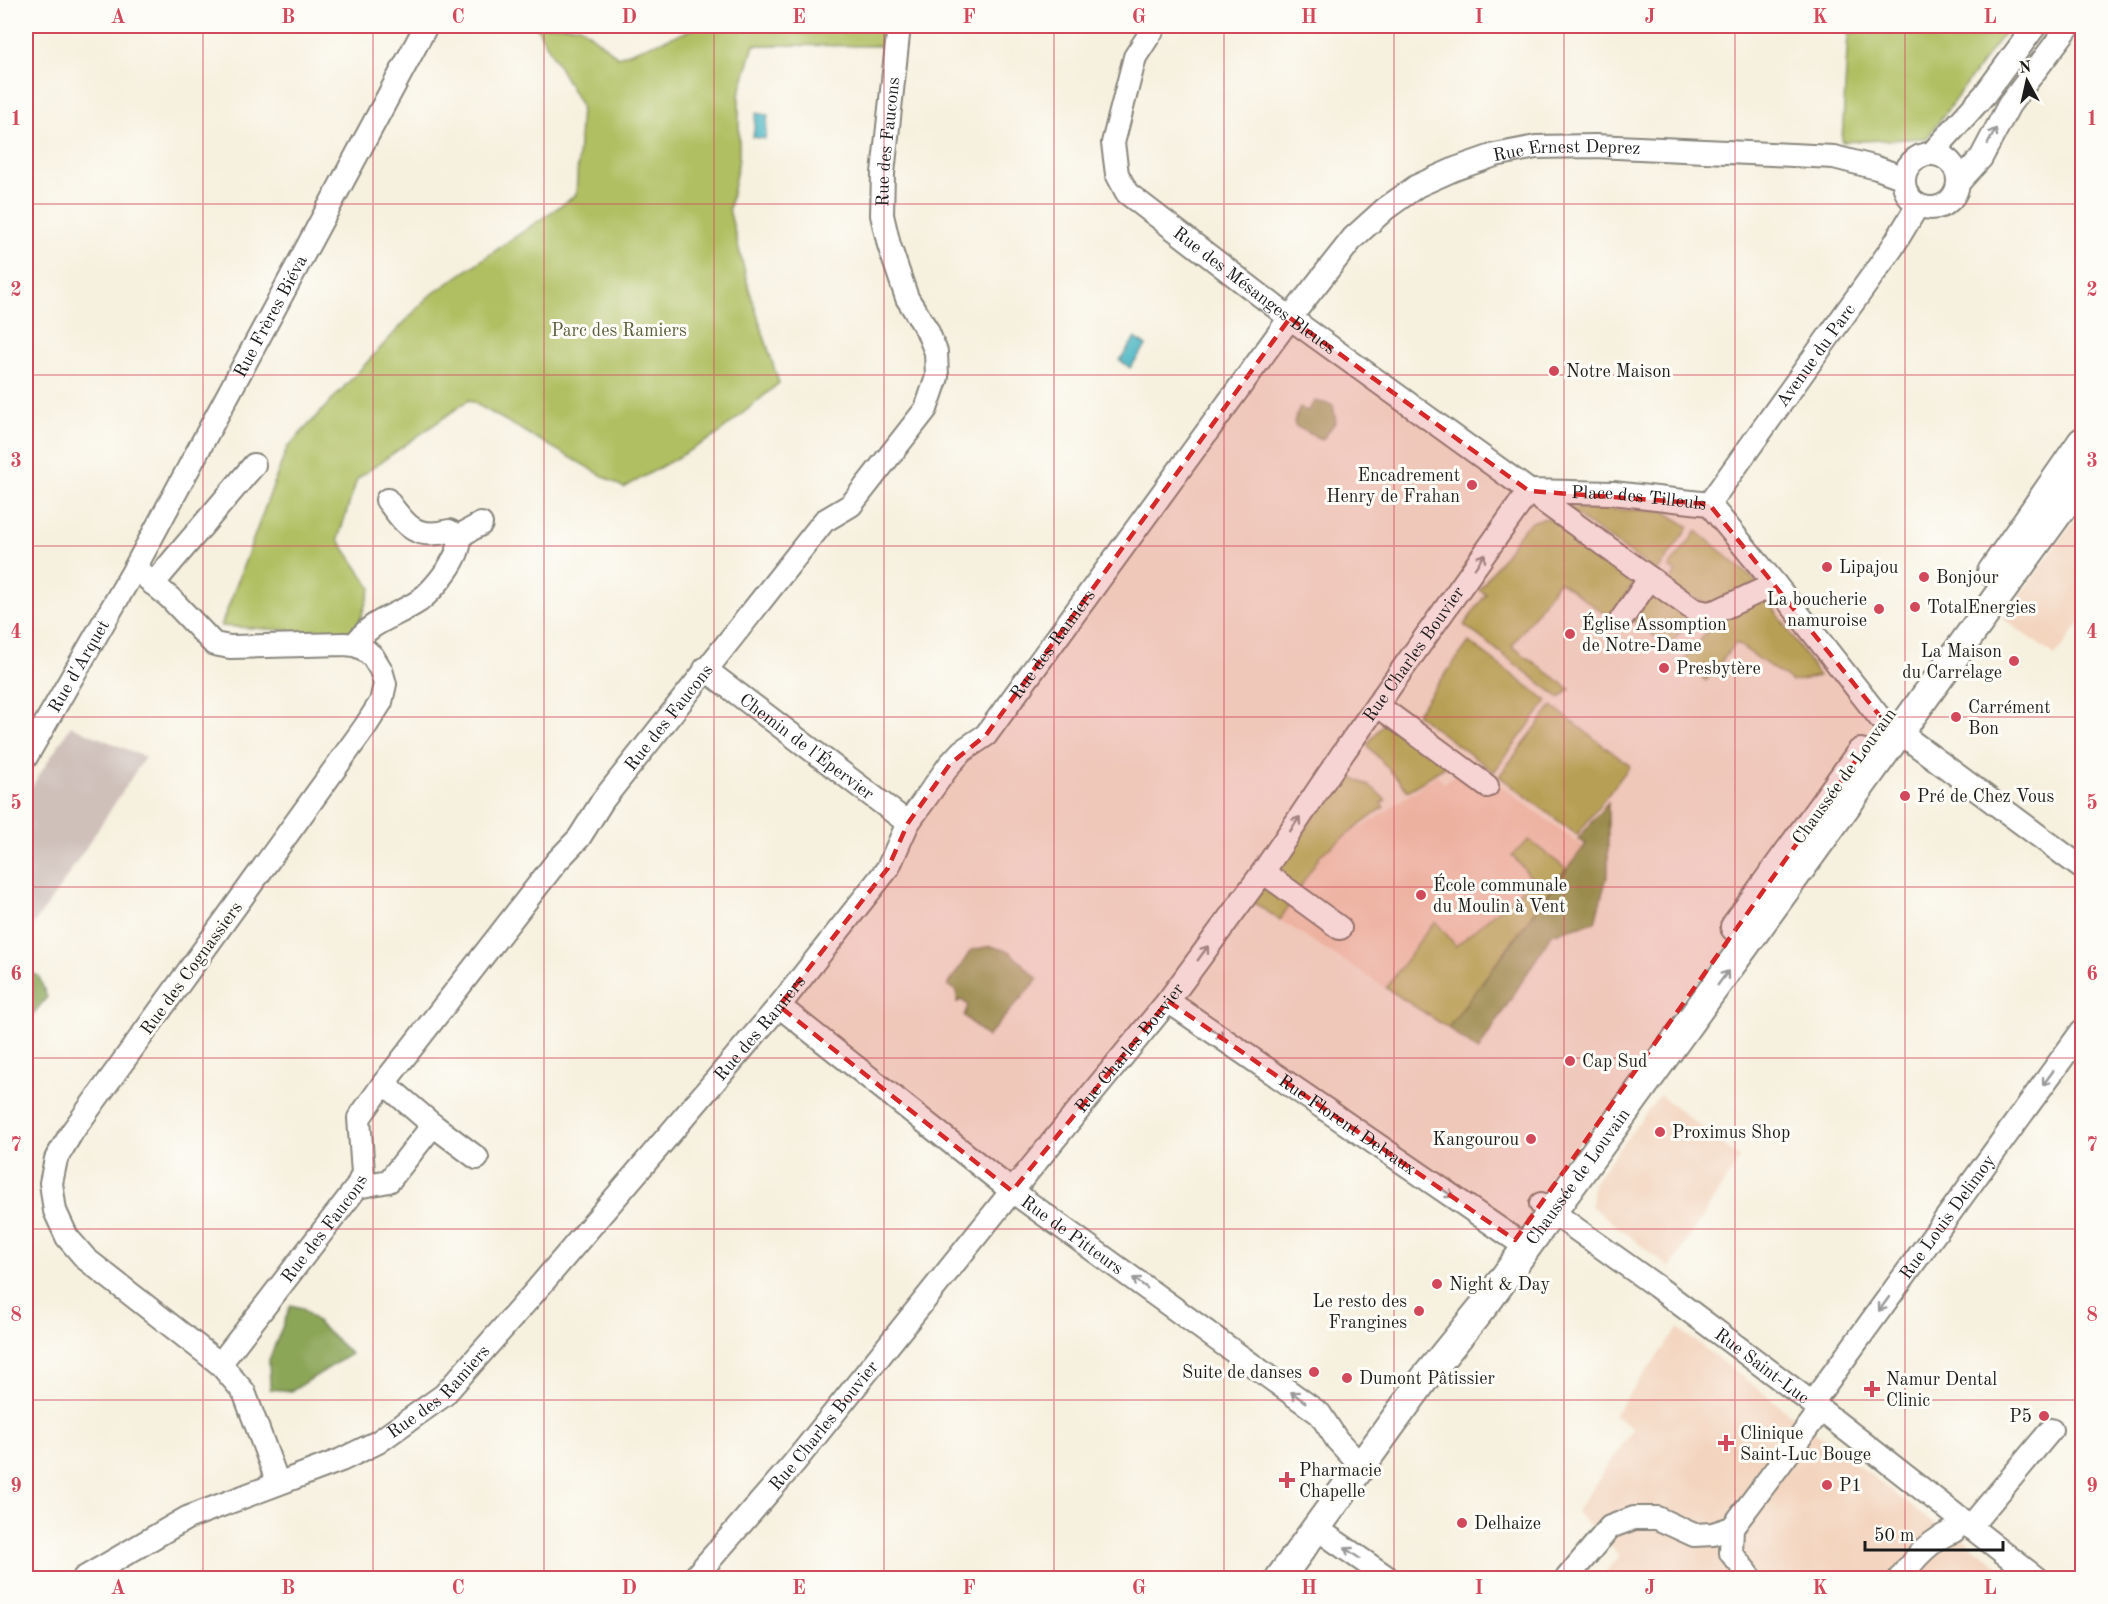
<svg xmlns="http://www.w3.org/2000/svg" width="2108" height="1604" viewBox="0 0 2108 1604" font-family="'Old Standard TT',serif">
<rect width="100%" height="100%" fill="#fdfcf7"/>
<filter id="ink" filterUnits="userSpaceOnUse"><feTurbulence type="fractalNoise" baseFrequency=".0167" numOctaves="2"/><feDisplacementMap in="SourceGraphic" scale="12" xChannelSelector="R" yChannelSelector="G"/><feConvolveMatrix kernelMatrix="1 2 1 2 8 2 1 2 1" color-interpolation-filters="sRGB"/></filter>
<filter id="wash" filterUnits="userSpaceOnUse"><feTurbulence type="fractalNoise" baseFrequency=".008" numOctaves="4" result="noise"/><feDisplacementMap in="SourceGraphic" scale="24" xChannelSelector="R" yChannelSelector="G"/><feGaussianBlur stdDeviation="1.35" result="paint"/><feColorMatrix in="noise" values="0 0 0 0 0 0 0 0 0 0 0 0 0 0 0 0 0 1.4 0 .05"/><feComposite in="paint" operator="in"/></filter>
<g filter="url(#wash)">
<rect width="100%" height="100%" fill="#f6f0de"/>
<!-- built -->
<path fill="#f3d4be" d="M2082,509V621L2055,656L2003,619Z
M1472,765L1583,846L1448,1028L1280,920L1320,855L1360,825L1362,828L1437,775L1443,783Z
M1660,1095L1740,1158L1670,1268L1591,1206L1593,1183Z
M1678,1328L1935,1524L1954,1531L2014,1578H1600L1620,1556L1576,1512L1633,1429L1614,1415Z"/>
<!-- industrial -->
<path fill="#cfc0ba" d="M71,726L145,757L55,895L26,934V795Z"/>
<!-- green -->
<path fill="#b0bf62" stroke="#666e3f" stroke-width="1.5" d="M536,26H580L618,57L702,26H889L885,46L754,45L739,95V159L729,209L749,289L779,383L717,435L624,488L469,400L357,479L338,539L371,588L355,635L221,626L287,448L428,297L576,195L581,106Z
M1875,26H2009L1927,138L1842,142L1848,34Z
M1566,508L1664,511L1689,527L1657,572Z
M1546,518L1563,524L1638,577L1610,618L1559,581L1512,646L1570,689L1560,698L1464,625L1486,594L1479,590L1524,528L1534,521Z
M1697,531L1758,583L1706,604L1667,585L1676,572L1669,567Z
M1655,589L1692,618L1669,646L1633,621Z
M1766,597L1819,676L1792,682L1736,643L1706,681L1683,661L1715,622Z
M1469,642L1547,701L1494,772L1416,714Z
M1552,706L1630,766L1577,835L1499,776Z
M1386,720L1449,764L1408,791L1367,745Z
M1345,773L1373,788L1386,800L1381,803L1384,807L1320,855L1298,891L1274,873Z
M1529,840L1566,869L1448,1028L1386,988L1426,932L1436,922L1456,946L1533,880L1512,855Z
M1267,883L1293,899L1280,920L1253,902Z"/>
<!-- forest -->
<path fill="#8ca658" stroke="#54613a" stroke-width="1.5" d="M1315,401L1333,405L1336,421L1322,440L1295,426L1294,421L1300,407L1307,411Z
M1608,802V873L1595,922L1552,934L1478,1051L1448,1028L1586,844L1578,839Z
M991,946L1010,952L1038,979L987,1037L964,1016L968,1005L961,1000L957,1003V992L948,985L971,950Z
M26,971L39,976L47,997L26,1023Z
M291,1305L302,1308L351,1354L292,1391L270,1389L269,1360Z"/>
<!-- water -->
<path fill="#45b3c1" stroke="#30686e" stroke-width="1.5" d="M756,113L768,115L765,139L753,137Z
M1135,338L1146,346L1130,368L1120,360Z"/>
</g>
<g filter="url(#ink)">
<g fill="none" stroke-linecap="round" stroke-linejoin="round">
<defs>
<g id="minor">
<path id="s1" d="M1155,26L1135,57L1113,143L1117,174L1127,193L1290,318L1694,610L1708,613L1719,610L1775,584"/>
<path d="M1931,154L1985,94L2035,26"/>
<circle cx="1931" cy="181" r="27"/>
<path d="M1958,183L1981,158L2009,105L2069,26"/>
<path id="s2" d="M1529,491L1613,493L1709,504L1775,584L1880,718L2082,868"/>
<path id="s3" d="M1709,504L1892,248L1918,205"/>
<path d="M459,536L481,524"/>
<path d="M135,568L170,598L214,644L230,647L344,644L355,645L364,649L373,657L381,670L385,684L381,702L365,727L72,1132L56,1159L51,1183L55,1211L67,1237L86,1259L220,1364L244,1392L278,1483"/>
<path d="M153,584L254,465"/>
<path d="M1621,620L1650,578"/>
<path d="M355,645C369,621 397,616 419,601C433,590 464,555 459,536L449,531C414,540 406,525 387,500"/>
<path id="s4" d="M705,669L908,823"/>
<path d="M1377,705L1487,786"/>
<path id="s5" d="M26,757L135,568L426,26"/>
<path d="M1263,872L1340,928"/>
<path id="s6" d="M1168,1001L1526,1247"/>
<path id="s7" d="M779,1006L1012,1191L1320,1414L1337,1440L1361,1466"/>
<path d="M384,1083L433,1125L477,1158"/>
<path d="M357,1187L389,1181L433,1125"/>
<path id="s8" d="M1541,1204L1656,1286L1812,1403L2036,1578"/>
<path id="s9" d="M220,1364L357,1187L363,1173L359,1118L384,1083L557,861L579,838L603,800L824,521L851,505L926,409L937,377L936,352L927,330L907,298L889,245L882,215L883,173L899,26"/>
<path id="s10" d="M1812,1403L2082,1031"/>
<path d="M1970,1527L2051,1430"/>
<path d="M1316,1528L1388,1578"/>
<path id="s11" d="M84,1578L187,1518L341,1460L378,1442L444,1395L533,1294L779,1006L888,868L908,823L950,764L962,751L986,735L1290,318L1353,238L1385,209L1417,186L1455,169L1495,155L1536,147L1595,146L1834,157L1877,168L1904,178"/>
<path id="s12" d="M694,1578L794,1463L1012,1191L1168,1001L1263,872L1343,753L1529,491"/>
<path d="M1567,1578L1610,1527L1634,1518H1657L1694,1535L1713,1534L1732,1528"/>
<path d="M1751,1578L1731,1553L1732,1528L1820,1411"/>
<path d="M1900,1578C1914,1559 1931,1539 1954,1531L1960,1519"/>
</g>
<g id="major">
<path d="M1992,572L2082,442"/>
<path d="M1735,927L1861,753"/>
<path id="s13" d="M1280,1578L1425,1378L1486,1303L2082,480"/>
</g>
</defs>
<!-- minor casing -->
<use href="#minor" stroke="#89867d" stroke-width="26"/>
<!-- major casing -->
<use href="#major" stroke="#89867d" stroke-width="32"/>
<!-- minor -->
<use href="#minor" stroke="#fff" stroke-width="22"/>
<!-- major -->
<use href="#major" stroke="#fff" stroke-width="28"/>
</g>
<!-- one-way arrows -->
<defs><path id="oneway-shaft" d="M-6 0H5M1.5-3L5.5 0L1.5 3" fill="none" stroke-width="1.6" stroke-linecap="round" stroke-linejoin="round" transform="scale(1.5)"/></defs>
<g stroke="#999">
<use href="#oneway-shaft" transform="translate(1992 136) rotate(-62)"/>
<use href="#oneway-shaft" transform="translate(1480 561) rotate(-55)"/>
<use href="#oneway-shaft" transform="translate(1295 824) rotate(-56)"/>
<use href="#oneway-shaft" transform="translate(1203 953) rotate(-54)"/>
<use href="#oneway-shaft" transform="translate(1723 978) rotate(-54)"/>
<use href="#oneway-shaft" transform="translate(1217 1033) rotate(35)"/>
<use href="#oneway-shaft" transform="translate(2048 1078) rotate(126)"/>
<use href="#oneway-shaft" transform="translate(1446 1192) rotate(35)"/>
<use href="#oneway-shaft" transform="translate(1140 1283) rotate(-144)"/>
<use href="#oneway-shaft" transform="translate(1884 1304) rotate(126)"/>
<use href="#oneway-shaft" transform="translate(1298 1397) rotate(-144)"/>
<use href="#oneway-shaft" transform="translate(1352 1553) rotate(-145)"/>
</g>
</g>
<!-- marked area -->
<path fill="#d62828" fill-opacity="0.2" stroke="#d62828" stroke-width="4.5" stroke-dasharray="12 8" stroke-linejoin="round" d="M1290,318L1529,491L1709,504L1884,721L1515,1240L1168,1001L1012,1191L779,1006L888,868L908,823L950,764L986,735Z"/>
<!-- grid -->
<path fill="none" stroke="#d1495b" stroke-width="1.5" stroke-opacity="0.55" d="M203,26V1578M373,26V1578M544,26V1578M714,26V1578M884,26V1578M1054,26V1578M1224,26V1578M1394,26V1578M1564,26V1578M1735,26V1578M1905,26V1578M26,204H2082M26,375H2082M26,546H2082M26,717H2082M26,887H2082M26,1058H2082M26,1229H2082M26,1400H2082"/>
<!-- markers -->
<g fill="#d1495b" stroke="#fdfcf7" stroke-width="2">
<circle cx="1554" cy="371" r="6"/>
<circle cx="1472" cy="485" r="6"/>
<circle cx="1827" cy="567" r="6"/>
<circle cx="1924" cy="577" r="6"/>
<circle cx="1915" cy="607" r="6"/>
<circle cx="1879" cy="609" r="6"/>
<circle cx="1570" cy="634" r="6"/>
<circle cx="2014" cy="661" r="6"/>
<circle cx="1664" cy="668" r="6"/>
<circle cx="1956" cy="717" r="6"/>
<circle cx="1905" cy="796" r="6"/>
<circle cx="1421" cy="895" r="6"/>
<circle cx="1570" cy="1061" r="6"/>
<circle cx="1660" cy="1132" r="6"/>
<circle cx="1531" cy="1139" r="6"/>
<circle cx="1437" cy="1284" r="6"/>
<circle cx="1419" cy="1311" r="6"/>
<circle cx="1314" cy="1372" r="6"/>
<circle cx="1347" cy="1378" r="6"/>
<path d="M1869 1380h6v6h6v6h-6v6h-6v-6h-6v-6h6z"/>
<circle cx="2044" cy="1416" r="6"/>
<path d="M1723 1434h6v6h6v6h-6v6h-6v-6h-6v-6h6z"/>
<path d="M1284 1471h6v6h6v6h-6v6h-6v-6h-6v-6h6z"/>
<circle cx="1827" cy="1485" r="6"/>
<circle cx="1462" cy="1523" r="6"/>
</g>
<g text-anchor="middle" stroke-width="6" stroke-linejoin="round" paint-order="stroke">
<!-- street labels -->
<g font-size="18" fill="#1c1c1c" stroke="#fdfcf7">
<text dy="6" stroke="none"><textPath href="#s9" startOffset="1485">Rue des Faucons</textPath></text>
<text dy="6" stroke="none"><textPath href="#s11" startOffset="2120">Rue Ernest Deprez</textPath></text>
<text dy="6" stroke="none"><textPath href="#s1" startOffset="339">Rue des Mésanges Bleues</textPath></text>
<text dy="6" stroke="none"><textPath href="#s5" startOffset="504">Rue Frères Biéva</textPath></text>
<text dy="6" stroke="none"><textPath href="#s3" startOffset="183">Avenue du Parc</textPath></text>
<text dy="6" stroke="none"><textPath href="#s2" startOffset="110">Place des Tilleuls</textPath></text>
<text dy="6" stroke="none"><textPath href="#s11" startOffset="1376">Rue des Ramiers</textPath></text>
<text dy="6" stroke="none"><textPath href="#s12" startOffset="1172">Rue Charles Bouvier</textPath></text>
<text dy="6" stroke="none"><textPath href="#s5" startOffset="105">Rue d'Arquet</textPath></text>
<text dy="6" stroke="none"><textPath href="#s9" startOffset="801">Rue des Faucons</textPath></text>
<text dy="6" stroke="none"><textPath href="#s4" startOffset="128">Chemin de l'Épervier</textPath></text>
<text transform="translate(1844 776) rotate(-54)" y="6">Chaussée de Louvain</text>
<text transform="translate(191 968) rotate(-54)" y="6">Rue des Cognassiers</text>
<text dy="6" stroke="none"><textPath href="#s11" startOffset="890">Rue des Ramiers</textPath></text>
<text dy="6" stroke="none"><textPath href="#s12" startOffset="686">Rue Charles Bouvier</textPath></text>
<text dy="6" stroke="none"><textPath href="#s6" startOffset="218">Rue Florent Delvaux</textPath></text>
<text dy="6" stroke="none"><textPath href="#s13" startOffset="500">Chaussée de Louvain</textPath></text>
<text dy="6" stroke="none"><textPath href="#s10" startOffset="230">Rue Louis Delimoy</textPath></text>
<text dy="6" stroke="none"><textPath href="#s9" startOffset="171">Rue des Faucons</textPath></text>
<text dy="6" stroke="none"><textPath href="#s7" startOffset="372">Rue de Pitteurs</textPath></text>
<text dy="6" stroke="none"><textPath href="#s8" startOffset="274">Rue Saint-Luc</textPath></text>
<text dy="6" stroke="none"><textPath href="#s11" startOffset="404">Rue des Ramiers</textPath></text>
<text dy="6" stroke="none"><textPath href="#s12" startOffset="200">Rue Charles Bouvier</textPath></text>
</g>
<!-- park labels -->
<g font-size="18" fill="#575d38" stroke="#fdfcf7">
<text x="619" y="336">Parc des Ramiers</text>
</g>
<!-- poi labels -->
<g font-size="18" fill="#1c1c1c" stroke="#fdfcf7" text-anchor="start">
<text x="1566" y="377">Notre Maison</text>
<text x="1460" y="481" text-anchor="end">Encadrement<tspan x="1460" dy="21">Henry de Frahan</tspan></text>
<text x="1839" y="573">Lipajou</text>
<text x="1936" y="583">Bonjour</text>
<text x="1867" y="605" text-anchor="end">La boucherie<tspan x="1867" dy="21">namuroise</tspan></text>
<text x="1927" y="613">TotalEnergies</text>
<text x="1582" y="630">Église Assomption<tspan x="1582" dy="21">de Notre-Dame</tspan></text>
<text x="2002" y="657" text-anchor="end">La Maison<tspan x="2002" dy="21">du Carrelage</tspan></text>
<text x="1676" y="674">Presbytère</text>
<text x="1968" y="713">Carrément<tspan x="1968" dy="21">Bon</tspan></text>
<text x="1917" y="802">Pré de Chez Vous</text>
<text x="1433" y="891">École communale<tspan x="1433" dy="21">du Moulin à Vent</tspan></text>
<text x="1582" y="1067">Cap Sud</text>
<text x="1672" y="1138">Proximus Shop</text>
<text x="1519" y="1145" text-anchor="end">Kangourou</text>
<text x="1449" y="1290">Night &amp; Day</text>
<text x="1407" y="1307" text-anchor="end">Le resto des<tspan x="1407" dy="21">Frangines</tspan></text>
<text x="1302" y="1378" text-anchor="end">Suite de danses</text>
<text x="1359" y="1384">Dumont Pâtissier</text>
<text x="1886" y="1385">Namur Dental<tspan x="1886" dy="21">Clinic</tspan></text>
<text x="2032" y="1422" text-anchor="end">P5</text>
<text x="1740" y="1439">Clinique<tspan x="1740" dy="21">Saint-Luc Bouge</tspan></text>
<text x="1299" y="1476">Pharmacie<tspan x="1299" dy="21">Chapelle</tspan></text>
<text x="1839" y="1491">P1</text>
<text x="1474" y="1529">Delhaize</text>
</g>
</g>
<!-- margin -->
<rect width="2108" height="1604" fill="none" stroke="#fdfcf7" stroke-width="66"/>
<!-- north arrow -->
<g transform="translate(2027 81) rotate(352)" stroke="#fdfcf7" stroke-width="4.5" paint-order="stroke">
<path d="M0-4.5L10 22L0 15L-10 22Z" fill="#1c1c1c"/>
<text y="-9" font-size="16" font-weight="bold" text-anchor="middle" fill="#1c1c1c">N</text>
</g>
<!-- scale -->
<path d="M1865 1541v9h138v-9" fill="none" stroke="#1c1c1c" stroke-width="3"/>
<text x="1874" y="1541" font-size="18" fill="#1c1c1c" stroke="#fdfcf7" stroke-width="4.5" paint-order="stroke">50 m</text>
<rect x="33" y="33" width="2042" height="1538" fill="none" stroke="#d1495b" stroke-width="2"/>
<g font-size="20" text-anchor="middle" font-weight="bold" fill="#d1495b">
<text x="118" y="23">A</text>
<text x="288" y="23">B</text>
<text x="458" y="23">C</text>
<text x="629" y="23">D</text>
<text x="799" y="23">E</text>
<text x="969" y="23">F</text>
<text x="1139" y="23">G</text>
<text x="1309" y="23">H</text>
<text x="1479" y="23">I</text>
<text x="1650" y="23">J</text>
<text x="1820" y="23">K</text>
<text x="1990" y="23">L</text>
<text x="16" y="125">1</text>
<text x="2092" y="125">1</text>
<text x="16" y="296">2</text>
<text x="2092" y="296">2</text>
<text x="16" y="467">3</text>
<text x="2092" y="467">3</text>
<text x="16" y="638">4</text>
<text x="2092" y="638">4</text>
<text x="16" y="809">5</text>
<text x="2092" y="809">5</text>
<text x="16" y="980">6</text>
<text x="2092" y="980">6</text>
<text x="16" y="1151">7</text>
<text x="2092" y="1151">7</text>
<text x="16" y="1321">8</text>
<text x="2092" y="1321">8</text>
<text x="16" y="1492">9</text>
<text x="2092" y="1492">9</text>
<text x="118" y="1594">A</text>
<text x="288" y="1594">B</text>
<text x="458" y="1594">C</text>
<text x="629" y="1594">D</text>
<text x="799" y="1594">E</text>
<text x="969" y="1594">F</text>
<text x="1139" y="1594">G</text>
<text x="1309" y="1594">H</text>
<text x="1479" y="1594">I</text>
<text x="1650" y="1594">J</text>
<text x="1820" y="1594">K</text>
<text x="1990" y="1594">L</text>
</g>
</svg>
